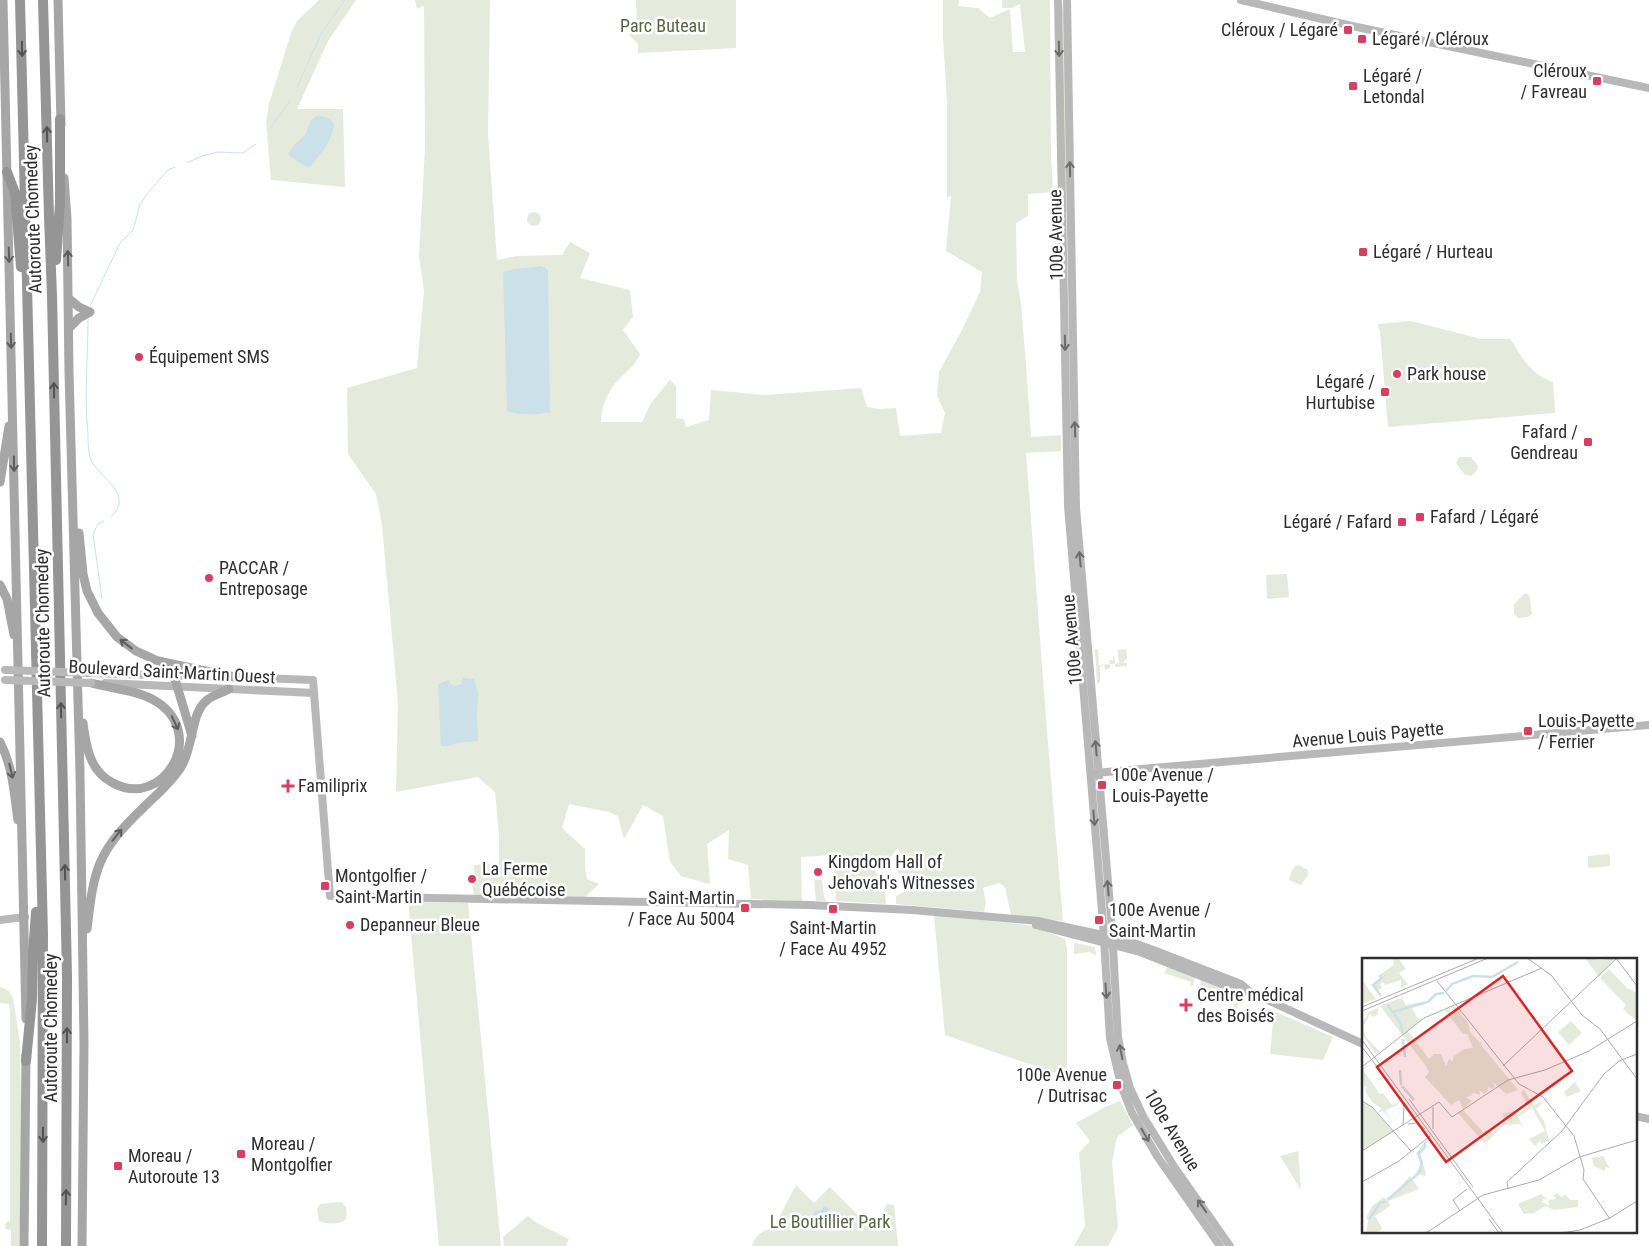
<svg xmlns="http://www.w3.org/2000/svg" width="1649" height="1246" viewBox="0 0 1649 1246" font-family="'Roboto Condensed',sans-serif">
<rect width="100%" height="100%" fill="#fff"/>
<!-- green -->
<path fill="#e6eadd" d="M319,0H356L328,41L297,109H343L345,187L271,180L266,122L269,104L291,33L297,21Z
M415,0H490L488,134L497,260L517,256L562,255L570,242L590,253L580,278L630,290L633,317L623,330L640,354C634,370 618,376 610,391C605,399 601,412 601,422H642L651,403L670,380L676,386V418L684,419L686,427L709,420L711,390L764,395L861,388L867,407L879,409L896,408L900,436L941,433L945,413L937,396L939,372L962,330L980,292L982,272L946,251L951,196L947,198V102L943,38V0H959L958,6L978,8L990,18L1010,9L1013,52H1025L1020,4L1012,8H1002V0H1050L1051,156L1053,192L1028,194V216L1016,223L1017,281L1021,304L1026,364L1031,437L1061,435V451L1026,453L1047,731L1063,921L1011,915L1005,887L999,883L983,888L986,902L984,912L896,904V896L905,891L896,867L903,863L898,847L889,860L872,865L885,889L886,904L836,901L833,855L801,857L802,901L751,899L748,865L728,859L729,830L707,844L710,884L681,876L670,862L663,816L643,805L624,839L618,816L609,812L569,804L562,828L585,849V867L587,879L599,884L585,897L474,896L473,888L475,881L474,865L499,863V835L495,792L478,777L396,792L398,703L382,525L376,494L348,454L347,388L417,368L424,291L419,256L425,148L424,6L417,9Z
M636,0H736V48L638,53V44L629,35C640,27 636,12 636,0Z
M1061,0L1065,19L1068,212H1064Z
M527 219a7 7 0 1 1 14 0a7 7 0 1 1-14 0Z
M1411,321L1481,339H1510C1514,343 1515,348 1519,353C1527,366 1539,378 1553,382L1555,413L1388,427L1380,332L1378,326L1379,324Z
M1459,457H1471L1478,466L1477,471L1471,476L1465,475L1456,463Z
M1287,574L1289,597L1267,599L1266,575Z
M1524,594H1528L1530,598L1532,614L1528,617L1518,618L1514,614V604Z
M1095,649H1098L1099,665L1110,664L1109,660H1113V656H1114L1115,664L1119,663L1118,650L1126,649L1127,659L1125,660L1124,663H1127V666L1115,667V664H1110V668L1105,670L1104,665L1100,666V683H1097Z
M1608,854L1610,856V866L1590,868L1588,867V856Z
M1299,865L1308,870V875L1301,885L1289,880C1290,874 1292,870 1295,866Z
M814,880H822L824,897L827,901H816Z
M419,902L468,903L501,1246H439L409,911V903Z
M934,915L1020,924L1032,926L1065,939L1067,948V1077L945,1035Z
M1074,943L1095,947L1096,955L1090,952L1074,954Z
M1168,966L1195,977L1193,985L1190,986L1191,982L1164,973Z
M1201,980L1239,996L1241,999L1237,1008L1234,1006L1235,1002L1218,996L1215,989L1211,991L1200,986Z
M0,987L9,991L13,998L20,1042L22,1175L19,1246H11V1230L5,1229L6,1222L10,1221V1013L9,1004L0,1003Z
M1274,1011L1333,1037L1323,1060L1270,1054Z
M1120,1101L1133,1125L1117,1137L1112,1162L1118,1228L1108,1246H1074L1085,1226L1079,1153L1090,1141L1076,1123L1105,1107Z
M1298,1151L1301,1190L1280,1156Z
M796,1185L814,1203L830,1187L874,1231L887,1204L894,1205L898,1246H752C755,1234 763,1231 774,1227Z
M341,1202L346,1207C346,1210 348,1216 345,1220C340,1225 324,1224 319,1221L317,1209L320,1204Z
M528,1216L535,1222L569,1239L566,1246H504L503,1237Z"/>
<!-- water -->
<path fill="#cbe1e9" d="M318,115L329,118L334,124C332,142 320,155 309,168L296,161L288,154L295,144L305,135L311,120Z
M541,266L548,270L550,413C544,412 539,415 533,414C525,414 514,414 507,411L503,272L514,269Z
M463,678L474,679L478,692L477,716L478,741L456,743L450,746H441L438,685L440,683L448,680L452,685L455,686L461,684Z
M824,1206L827,1207L832,1214L842,1213L843,1214L838,1226L833,1230L816,1226L812,1219L815,1211L821,1210Z"/>
<g fill="none" stroke-linecap="round" stroke-linejoin="round">
<!-- stream -->
<path stroke="#cbe1e9" stroke-width="1" d="M297,87L322,32L345,0
M270,128L290,101
M187,163L202,156L218,152L243,153L256,144
M90,306L120,243L133,230L140,205L146,195L168,170L175,167
M88,319C88,357 84,396 88,434C88,442 88,452 91,460C98,477 136,494 111,517
M102,599L93,534L98,524L104,521"/>
<!-- secondary -->
<path stroke="#b8b8b8" stroke-width="8" d="M1058,0L1068,506L1103,923L1110,1038L1121,1085L1132,1113L1157,1156L1220,1246
M1067,0L1076,507L1112,929L1118,1037L1123,1063L1130,1088L1143,1116L1175,1168L1230,1246
M1241,0L1352,26L1649,88
M91,673L221,677
M235,677L313,680L330,896L809,905L912,910L1038,921L1126,940L1156,951L1241,984L1250,992L1363,1044
M105,683L314,693
M1095,773L1649,725
M0,920L25,917
M1036,925L1140,952L1239,991L1249,992
M1635,1116L1649,1119"/>
<!-- primary -->
<path stroke="#a6a6a6" stroke-width="9" d="M3,0L26,1019
M58,0L61,125
M64,178L67,219L69,372L80,773L84,1043L82,1246
M68,298L79,307L90,312
M69,328L79,318L90,312
M0,482L9,426
M79,533L83,574L87,591L98,613L117,637L136,651L158,661L239,678
M0,585L7,599L14,635
M174,676L192,736
M83,723C85,736 86,749 92,761C96,770 103,778 113,783C163,810 208,735 157,702C141,691 111,688 91,683
M0,742C13,767 14,793 18,820
M87,929C94,869 97,852 142,809C155,796 171,783 181,767C193,749 191,713 206,701C212,695 222,693 229,689
M24,1246L26,1055"/>
<!-- highway -->
<path stroke="#959595" stroke-width="10" d="M20,0L43,934L42,1246
M43,0L49,217L52,296L67,976L66,1246
M7,172L15,193L21,267
M56,260L60,203V119
M26,1061L32,999L33,954L36,912"/>
<!-- secondary-bridge -->
<path stroke="#b8b8b8" stroke-width="8" d="M5,670L91,673
M5,680L91,683"/>
</g>
<!-- one-way arrows -->
<defs><path id="oneway-shaft" d="M-6 0H5M1.5-3L5.5 0L1.5 3" fill="none" stroke-width="1.6" stroke-linecap="round" stroke-linejoin="round" transform="scale(1.25)"/></defs>
<g stroke="#525252">
<use href="#oneway-shaft" transform="translate(22 49) rotate(89)"/>
<use href="#oneway-shaft" transform="translate(47 134) rotate(-91)"/>
<use href="#oneway-shaft" transform="translate(54 390) rotate(-91)"/>
<use href="#oneway-shaft" transform="translate(61 710) rotate(-91)"/>
<use href="#oneway-shaft" transform="translate(65 872) rotate(-91)"/>
<use href="#oneway-shaft" transform="translate(67 1035) rotate(-90)"/>
<use href="#oneway-shaft" transform="translate(43 1135) rotate(90)"/>
<use href="#oneway-shaft" transform="translate(66 1197) rotate(-89)"/>
</g>
<g stroke="#6c6c6c">
<use href="#oneway-shaft" transform="translate(1059 49) rotate(89)"/>
<use href="#oneway-shaft" transform="translate(1070 169) rotate(-91)"/>
<use href="#oneway-shaft" transform="translate(1065 343) rotate(89)"/>
<use href="#oneway-shaft" transform="translate(1075 429) rotate(-92)"/>
<use href="#oneway-shaft" transform="translate(1080 559) rotate(-95)"/>
<use href="#oneway-shaft" transform="translate(1096 748) rotate(-95)"/>
<use href="#oneway-shaft" transform="translate(1094 818) rotate(85)"/>
<use href="#oneway-shaft" transform="translate(1108 888) rotate(-95)"/>
<use href="#oneway-shaft" transform="translate(1106 991) rotate(86)"/>
<use href="#oneway-shaft" transform="translate(1121 1052) rotate(-101)"/>
<use href="#oneway-shaft" transform="translate(1145 1135) rotate(60)"/>
<use href="#oneway-shaft" transform="translate(1202 1206) rotate(-125)"/>
</g>
<g stroke="#5e5e5e">
<use href="#oneway-shaft" transform="translate(9 255) rotate(88)"/>
<use href="#oneway-shaft" transform="translate(68 258) rotate(-91)"/>
<use href="#oneway-shaft" transform="translate(11 341) rotate(89)"/>
<use href="#oneway-shaft" transform="translate(14 464) rotate(89)"/>
<use href="#oneway-shaft" transform="translate(126 644) rotate(-142)"/>
<use href="#oneway-shaft" transform="translate(175 723) rotate(65)"/>
<use href="#oneway-shaft" transform="translate(11 771) rotate(77)"/>
<use href="#oneway-shaft" transform="translate(117 835) rotate(-51)"/>
</g>
<!-- markers -->
<g fill="#d63f60" stroke="#fff" stroke-width="2">
<rect x="1343" y="25" width="10" height="10" rx="2.5"/>
<rect x="1357" y="34" width="10" height="10" rx="2.5"/>
<rect x="1592" y="76" width="10" height="10" rx="2.5"/>
<rect x="1348" y="81" width="10" height="10" rx="2.5"/>
<rect x="1358" y="247" width="10" height="10" rx="2.5"/>
<circle cx="139" cy="357" r="5"/>
<circle cx="1397" cy="374" r="5"/>
<rect x="1380" y="387" width="10" height="10" rx="2.5"/>
<rect x="1583" y="437" width="10" height="10" rx="2.5"/>
<rect x="1415" y="512" width="10" height="10" rx="2.5"/>
<rect x="1397" y="517" width="10" height="10" rx="2.5"/>
<circle cx="209" cy="578" r="5"/>
<rect x="1523" y="726" width="10" height="10" rx="2.5"/>
<rect x="1097" y="780" width="10" height="10" rx="2.5"/>
<path d="M285.5 778.5h5v5h5v5h-5v5h-5v-5h-5v-5h5z"/>
<circle cx="818" cy="872" r="5"/>
<circle cx="472" cy="879" r="5"/>
<rect x="320" y="881" width="10" height="10" rx="2.5"/>
<rect x="740" y="903" width="10" height="10" rx="2.5"/>
<rect x="828" y="904" width="10" height="10" rx="2.5"/>
<rect x="1094" y="915" width="10" height="10" rx="2.5"/>
<circle cx="350" cy="925" r="5"/>
<path d="M1183.5 997.5h5v5h5v5h-5v5h-5v-5h-5v-5h5z"/>
<rect x="1112" y="1080" width="10" height="10" rx="2.5"/>
<rect x="236" y="1149" width="10" height="10" rx="2.5"/>
<rect x="113" y="1161" width="10" height="10" rx="2.5"/>
</g>
<g text-anchor="middle" stroke-width="5" stroke-linejoin="round" paint-order="stroke">
<!-- park labels -->
<g font-size="18" fill="#57663f" stroke="#fff">
<text x="663" y="32">Parc Buteau</text>
<text x="830" y="1228">Le Boutillier Park</text>
</g>
<!-- poi labels -->
<g font-size="18" fill="#2e2e2e" stroke="#fff" text-anchor="start">
<text x="1338" y="36" text-anchor="end">Cléroux / Légaré</text>
<text x="1372" y="45">Légaré / Cléroux</text>
<text x="1587" y="77" text-anchor="end">Cléroux<tspan x="1587" dy="21">/ Favreau</tspan></text>
<text x="1363" y="82">Légaré /<tspan x="1363" dy="21">Letondal</tspan></text>
<text x="1373" y="258">Légaré / Hurteau</text>
<text x="149" y="363">Équipement SMS</text>
<text x="1407" y="380">Park house</text>
<text x="1375" y="388" text-anchor="end">Légaré /<tspan x="1375" dy="21">Hurtubise</tspan></text>
<text x="1578" y="438" text-anchor="end">Fafard /<tspan x="1578" dy="21">Gendreau</tspan></text>
<text x="1430" y="523">Fafard / Légaré</text>
<text x="1392" y="528" text-anchor="end">Légaré / Fafard</text>
<text x="219" y="574">PACCAR /<tspan x="219" dy="21">Entreposage</tspan></text>
<text x="1538" y="727">Louis-Payette<tspan x="1538" dy="21">/ Ferrier</tspan></text>
<text x="1112" y="781">100e Avenue /<tspan x="1112" dy="21">Louis-Payette</tspan></text>
<text x="298" y="792">Familiprix</text>
<text x="828" y="868">Kingdom Hall of<tspan x="828" dy="21">Jehovah's Witnesses</tspan></text>
<text x="482" y="875">La Ferme<tspan x="482" dy="21">Québécoise</tspan></text>
<text x="335" y="882">Montgolfier /<tspan x="335" dy="21">Saint-Martin</tspan></text>
<text x="735" y="904" text-anchor="end">Saint-Martin<tspan x="735" dy="21">/ Face Au 5004</tspan></text>
<text x="1109" y="916">100e Avenue /<tspan x="1109" dy="21">Saint-Martin</tspan></text>
<text x="360" y="931">Depanneur Bleue</text>
<text x="833" y="934" text-anchor="middle">Saint-Martin<tspan x="833" dy="21">/ Face Au 4952</tspan></text>
<text x="1197" y="1001">Centre médical<tspan x="1197" dy="21">des Boisés</tspan></text>
<text x="1107" y="1081" text-anchor="end">100e Avenue<tspan x="1107" dy="21">/ Dutrisac</tspan></text>
<text x="251" y="1150">Moreau /<tspan x="251" dy="21">Montgolfier</tspan></text>
<text x="128" y="1162">Moreau /<tspan x="128" dy="21">Autoroute 13</tspan></text>
</g>
<!-- street labels -->
<g font-size="18" fill="#2e2e2e" stroke="#fff">
<text transform="translate(33 219) rotate(-92)" y="6">Autoroute Chomedey</text>
<text transform="translate(1056 235) rotate(-91)" y="6">100e Avenue</text>
<text transform="translate(43 623) rotate(-91)" y="6">Autoroute Chomedey</text>
<text transform="translate(1072 640) rotate(-95)" y="6">100e Avenue</text>
<text transform="translate(172 672) rotate(3)" y="6">Boulevard Saint-Martin Ouest</text>
<text transform="translate(1368 735) rotate(-5)" y="6">Avenue Louis Payette</text>
<text transform="translate(51 1028) rotate(-90)" y="6">Autoroute Chomedey</text>
<text transform="translate(1172 1130) rotate(59)" y="6">100e Avenue</text>
</g>
</g>
<!-- overview -->
<g transform="translate(1362 958)">
<rect width="275" height="275" fill="#fff"/>
<path d="M31,0H36L44,11L37,15L46,26L39,30V22L23,27L21,24L18,26L20,30L15,32L11,27L18,21L16,18L32,7ZM223,0L240,2L253,0L237,19ZM247,11L265,30L275,35V62L265,55L261,50L264,47L238,20ZM0,22L14,41L0,46ZM36,41H40L44,47L64,43L50,50L56,60L60,61L46,73L67,101L72,96H79L84,108L87,101L91,103V99L102,91L111,90L105,76H101L83,52L88,50V56H92L90,50L93,48L106,65L108,74L118,85L120,83L119,87L156,132L144,136L131,124L133,129L129,131L126,128V133L122,136L117,132L118,137L111,135L109,138L103,139L110,143L101,151L97,142L89,147L63,119L67,114L64,108L18,48ZM16,50V56L12,59L8,56L1,69L3,78L18,94L14,96L1,78L0,65L7,54ZM209,63L220,75L207,87L196,74ZM8,107L1,112L18,136L21,135L30,147L39,145L23,153L32,165L21,153L16,155L19,150L10,144L3,133L5,128L2,130L0,110ZM213,124L219,133L205,139L202,134ZM161,131L172,147L183,142L174,151L182,163L188,186L185,183L180,186L178,183L173,188L167,181L183,173L170,150L156,159L162,171L158,166L142,167L123,186L96,155L101,152L122,175L123,172L131,174L142,165L141,155L150,154V151L155,157L166,148L159,135ZM0,144L7,147L31,173L0,193ZM63,183L64,189L58,198L64,215L63,218L57,216L51,219L59,207L55,196ZM241,198L248,211L244,209L242,213L232,208L230,200ZM48,218L57,231L26,243L28,248L13,258L20,270L18,273L4,275L6,262L4,260L10,248L22,239L25,243ZM195,235L199,239L204,237L208,242H216V249L192,252L183,248L172,255L162,256L156,246L179,236L186,242L181,241L180,244L187,248V242L194,241L191,237Z" fill="#e6eadd"/>
<path fill="none" stroke="#cbe1e9" stroke-width="2.5" d="M18,17L20,20L11,27L19,38M84,33L90,26L111,18L130,19L156,4M25,46L38,64L41,75M31,54L66,44L74,36L82,35M41,81L43,99M38,112L39,127M40,128L52,142M25,242L57,215L60,205L56,195L63,189V184M7,261L18,245L24,243"/>
<path fill="none" stroke="#ababab" stroke-width="1" d="M165,0L189,17L220,57L238,71L275,121M254,0L275,28M75,23L157,126L181,139L212,178L222,212L221,221L248,261M0,49L117,0M0,53L126,0M0,82L141,275M0,89L26,123M141,108L255,0M0,109L62,60L180,10M38,139L42,148L41,167M47,141L111,229M0,143L10,149L49,193M71,149V171M46,166L55,165L63,171M0,193L77,144L90,159L146,122L183,112L227,93L275,63M0,224L37,203L68,178M146,231L145,224L200,173L242,116L257,103L275,96M98,253L91,242L105,231M127,261L137,275M64,275L121,237L177,222L217,199L275,182M199,275L218,272L248,260L275,243"/>
<path fill="#d62828" fill-opacity="0.15" stroke="#d62828" stroke-width="2.5" d="M141,18L210,113L84,204L15,109Z"/>
<rect width="275" height="275" fill="none" stroke="#2e2e2e" stroke-width="2.5"/>
</g>
</svg>
